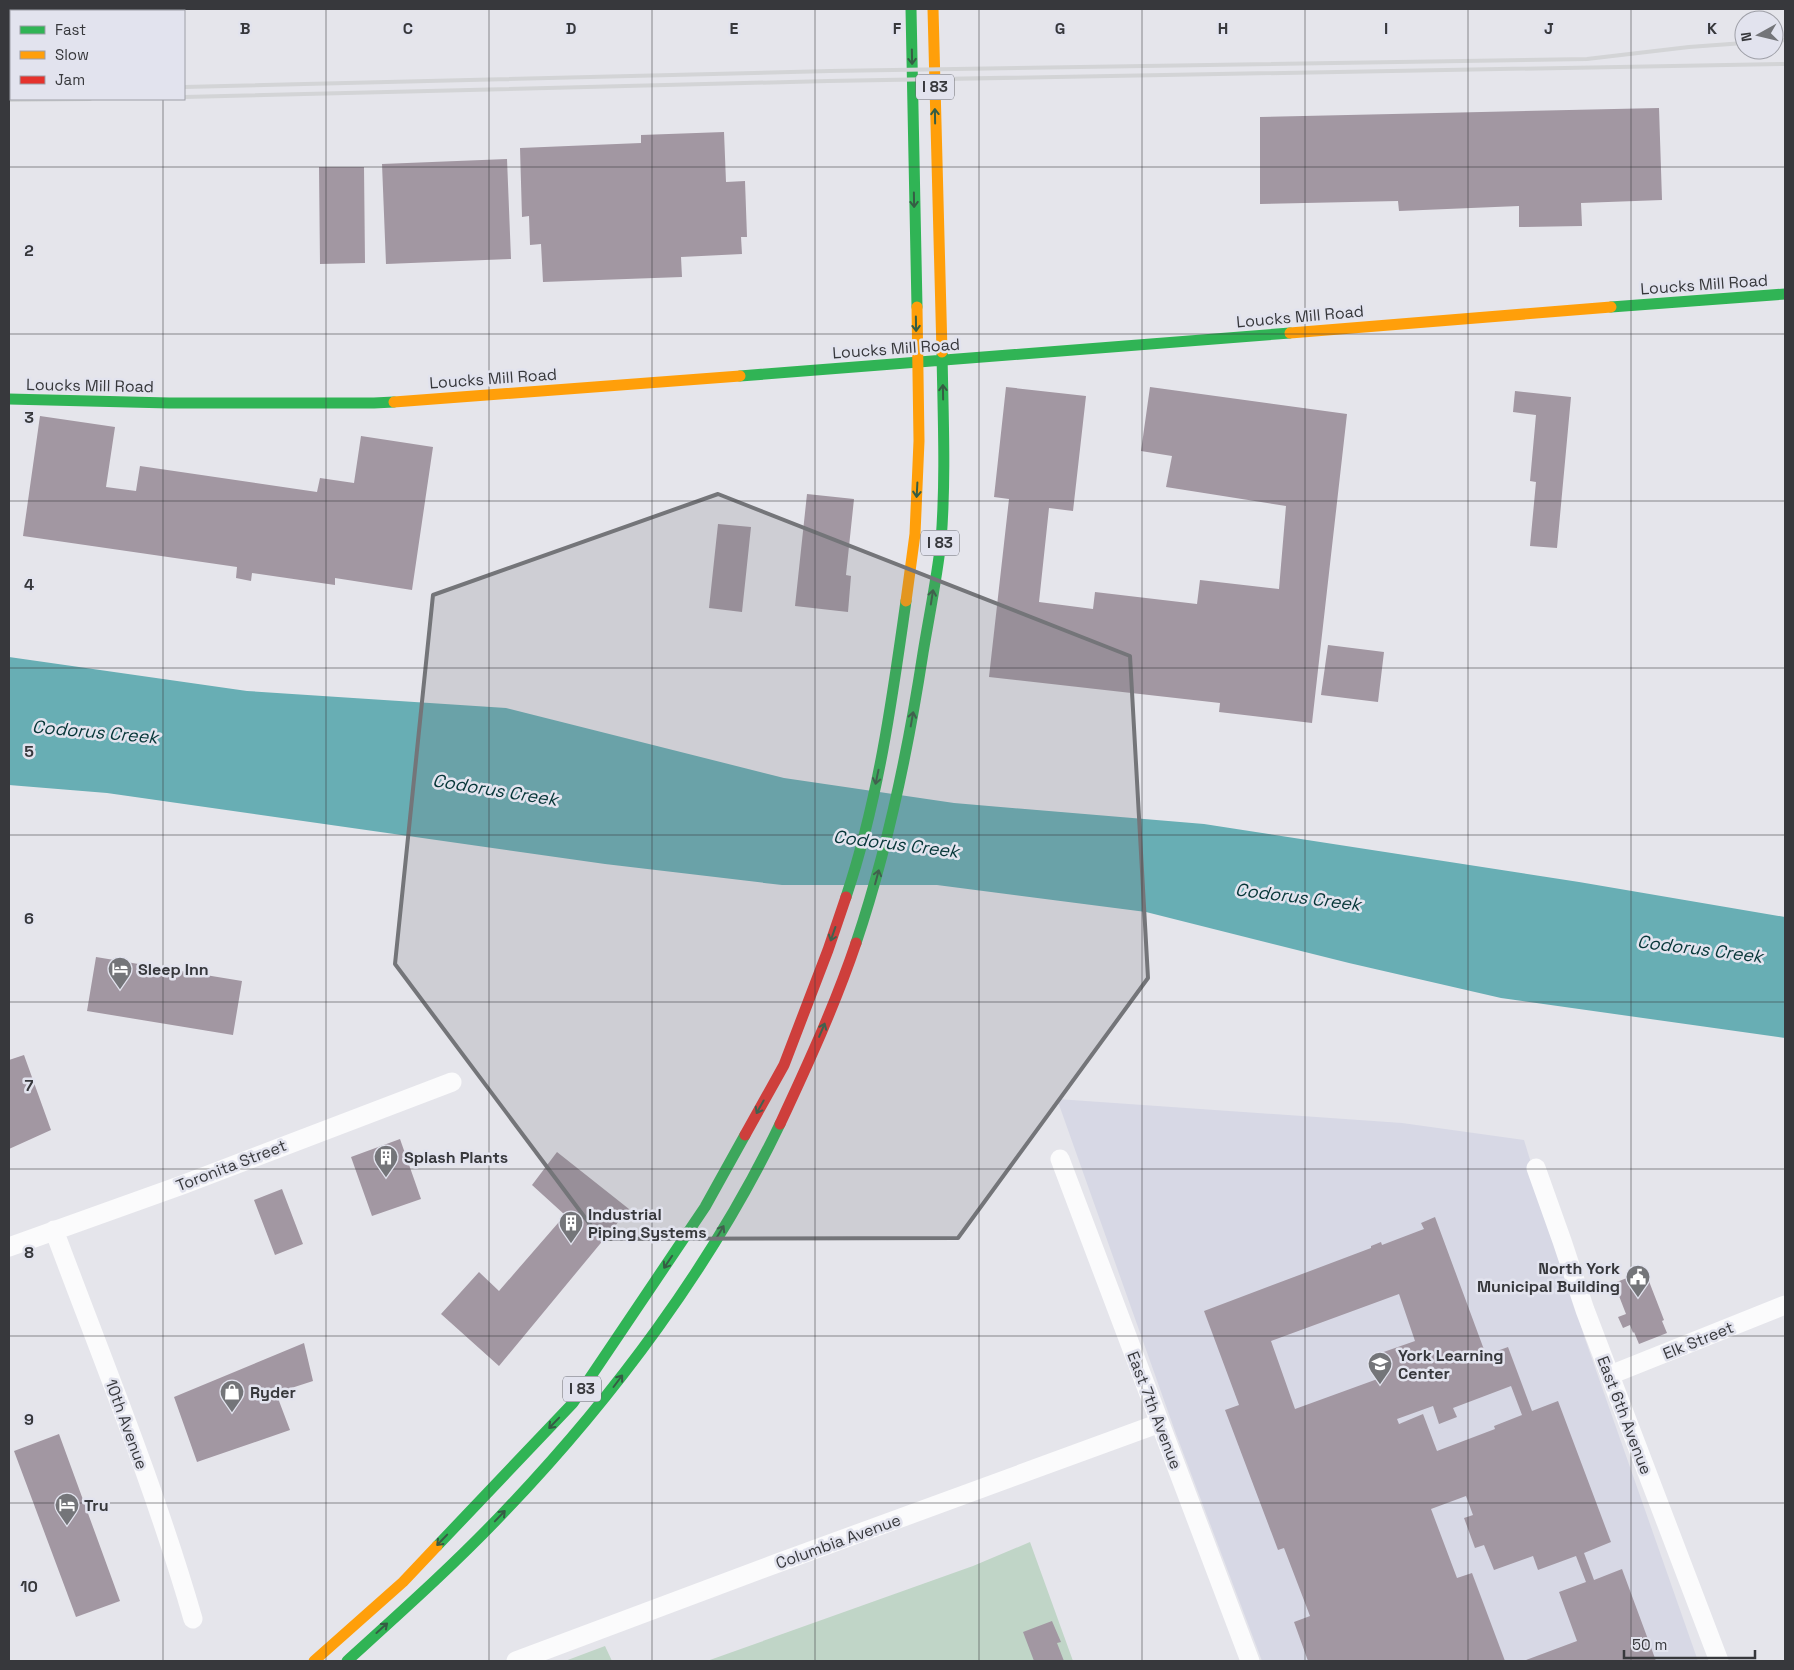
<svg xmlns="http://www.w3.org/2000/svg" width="1794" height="1670" viewBox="0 0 1794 1670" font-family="'Space Grotesk',sans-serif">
<rect width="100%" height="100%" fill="#e5e5eb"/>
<!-- built -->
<path fill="#d7d8e5" d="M1057,1099L1402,1123L1524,1140L1584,1336L1698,1661H1262L1176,1434Z"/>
<!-- green -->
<path fill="#c0d5c7" d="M1030,1542L1073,1661H707L973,1566Z
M605,1646L612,1661H565Z"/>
<!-- water -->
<path fill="#68aeb4" d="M9,657L247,691L506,708L784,778L954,803L1204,824L1579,882L1785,917V1038L1501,998L1349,963L1146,912L937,885H782L605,864L107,793L9,785Z"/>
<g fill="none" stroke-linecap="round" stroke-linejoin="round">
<!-- stream -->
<path stroke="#68aeb4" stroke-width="5" d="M14,11L16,9"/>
</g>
<!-- building -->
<path fill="#a297a2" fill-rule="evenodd" d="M1659,108L1662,200L1581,203L1582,226L1519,227V206L1399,211L1398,201L1260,204V117Z
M724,132L726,182L745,181L747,237H741L742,254L681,257L682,277L543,282L541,244L530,245L529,216L522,217L520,148L641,143V135Z
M507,159L511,259L386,264L382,164Z
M319,167H364L365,263L320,264Z
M1006,387L1086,396L1073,511L1049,508L1039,602L1093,609L1095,592L1197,604L1200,580L1279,589L1286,506L1166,487L1172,456L1141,451L1150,387L1347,414L1312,723L1219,712L1220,703L989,677L1009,499L994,497Z
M1515,391L1571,397L1557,548L1530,546L1536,482L1530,481L1536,415L1513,412Z
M40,416L115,427L106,487L136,491L140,466L317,492L320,478L354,483L361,436L433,447L412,590L335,578V585L252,573L251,581L236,578L237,567L23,536Z
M807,494L854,499L846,575L851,576L848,612L795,606Z
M718,524L751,527L742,612L709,608Z
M1328,645L1384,652L1378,702L1321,695Z
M96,957L242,981L233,1035L87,1011Z
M24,1055L51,1130L9,1149V1060Z
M400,1139L421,1199L372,1216L351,1157Z
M557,1152L629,1209L499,1366L441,1314L479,1272L499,1291L565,1215L532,1185Z
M282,1189L303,1244L275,1255L254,1200Z
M1435,1217L1486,1355L1508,1347L1532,1411L1558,1401L1611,1542L1584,1553L1594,1580L1622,1569L1656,1661H1523L1577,1641L1559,1592L1586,1582L1576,1556L1538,1570L1533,1556L1494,1570L1484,1545L1475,1548L1464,1518L1473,1515L1466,1496L1431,1509L1457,1578L1472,1573L1505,1661H1308L1294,1622L1310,1616L1284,1548L1278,1550L1225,1410L1239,1405L1204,1311L1371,1248V1246L1381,1242L1382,1245L1424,1229L1421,1223ZM1399,1294L1415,1341L1375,1355L1383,1377L1295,1409L1271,1341ZM1511,1386L1522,1415L1494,1426L1495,1429L1437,1451L1423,1414L1399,1424L1397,1419L1433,1406L1439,1424L1457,1417L1453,1408Z
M1645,1271L1664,1320L1662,1321L1667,1333L1639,1344L1634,1332L1633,1333L1630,1325L1623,1328L1618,1317L1626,1314L1614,1283Z
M304,1343L313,1381L276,1393L290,1430L197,1462L174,1397Z
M59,1434L120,1601L76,1617L14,1451Z
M1052,1621L1061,1642L1057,1643L1064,1661H1034L1023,1632Z"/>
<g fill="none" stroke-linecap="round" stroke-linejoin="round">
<!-- street -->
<path stroke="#fbfbfc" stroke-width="19" d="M1060,1159L1250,1661
M1536,1168L1562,1241L1585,1310L1719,1661
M54,1230C102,1359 155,1487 193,1619
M9,1247L182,1185L452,1082
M1610,1375L1785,1305
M516,1661L775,1564L1160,1423"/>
<!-- fast -->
<path stroke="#30b455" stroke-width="11" d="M911,9L917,307
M1611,307L1785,294
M740,376L1290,333
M9,399L169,403H374L394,402
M846,897C878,801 892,701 906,601
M856,943C888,848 908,751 923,653C929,616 937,578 941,541C946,478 943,415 942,352
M437,1546L573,1403L705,1207L745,1135
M347,1661C401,1612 456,1563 506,1510C613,1398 713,1264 780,1124"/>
<!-- slow -->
<path stroke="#ff9f0a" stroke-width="11" d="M933,9L942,352
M1290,333L1611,307
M394,402L740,376
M906,601L915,534L919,441L917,307
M314,1661L403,1582L437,1546"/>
<!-- jam -->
<path stroke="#e5322d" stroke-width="11" d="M780,1124C808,1064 835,1005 856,943
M745,1135L784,1065L828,950L846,897"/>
<!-- rail -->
<path stroke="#d3d4d6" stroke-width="4" d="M1774,41L1785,40
M184,87L830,71L1587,59L1689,47L1744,43
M9,90H11
M184,97L828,81L1785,64
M9,100L90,99"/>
</g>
<!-- one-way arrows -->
<defs><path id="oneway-shaft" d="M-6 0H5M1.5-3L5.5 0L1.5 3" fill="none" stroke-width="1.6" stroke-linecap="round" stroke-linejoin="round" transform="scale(1.25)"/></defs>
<g stroke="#355d44">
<use href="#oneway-shaft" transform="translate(912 57) rotate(89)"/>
<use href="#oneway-shaft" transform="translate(935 116) rotate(-91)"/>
<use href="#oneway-shaft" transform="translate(914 200) rotate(89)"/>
<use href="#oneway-shaft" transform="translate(916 324) rotate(89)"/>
<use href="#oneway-shaft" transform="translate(943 392) rotate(-91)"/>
<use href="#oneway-shaft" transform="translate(917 490) rotate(93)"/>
<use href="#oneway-shaft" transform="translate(932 597) rotate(-81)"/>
<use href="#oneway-shaft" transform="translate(912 719) rotate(-80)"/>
<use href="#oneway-shaft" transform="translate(877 777) rotate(102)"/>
<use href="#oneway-shaft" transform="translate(877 877) rotate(-75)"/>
<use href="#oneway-shaft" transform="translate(833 934) rotate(109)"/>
<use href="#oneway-shaft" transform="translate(822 1030) rotate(-67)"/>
<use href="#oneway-shaft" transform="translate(760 1107) rotate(119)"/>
<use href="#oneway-shaft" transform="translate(720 1232) rotate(-59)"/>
<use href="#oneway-shaft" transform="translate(668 1262) rotate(124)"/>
<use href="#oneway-shaft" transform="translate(618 1381) rotate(-53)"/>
<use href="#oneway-shaft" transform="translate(554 1423) rotate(134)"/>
<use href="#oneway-shaft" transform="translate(500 1516) rotate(-46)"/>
<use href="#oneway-shaft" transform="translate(442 1540) rotate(134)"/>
<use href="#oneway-shaft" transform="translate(382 1628) rotate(-42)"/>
</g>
<!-- marked area -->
<path fill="#747579" fill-opacity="0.2" stroke="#747579" stroke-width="4" stroke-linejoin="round" d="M718,494L1130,656L1148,978L958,1238L601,1239L395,964L433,595Z"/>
<!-- grid -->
<path fill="none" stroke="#37383c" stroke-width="1" stroke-opacity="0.55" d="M163,9V11M326,9V1661M489,9V1661M652,9V1661M815,9V1661M979,9V1661M1142,9V1661M1305,9V1661M1468,9V1661M1631,9V1661M163,99V1661M9,167H1785M9,334H1785M9,501H1785M9,668H1785M9,835H1785M9,1002H1785M9,1169H1785M9,1336H1785M9,1503H1785"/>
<!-- icons -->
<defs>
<symbol id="hotel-pin" viewBox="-11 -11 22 30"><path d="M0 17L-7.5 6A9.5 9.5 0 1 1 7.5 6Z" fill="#747579" stroke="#e2e3ee"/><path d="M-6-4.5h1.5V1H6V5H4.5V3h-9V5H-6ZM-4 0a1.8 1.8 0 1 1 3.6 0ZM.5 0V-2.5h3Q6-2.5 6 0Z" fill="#fff"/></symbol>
<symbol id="building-pin" viewBox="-11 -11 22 30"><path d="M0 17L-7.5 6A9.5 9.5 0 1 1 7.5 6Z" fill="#747579" stroke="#e2e3ee"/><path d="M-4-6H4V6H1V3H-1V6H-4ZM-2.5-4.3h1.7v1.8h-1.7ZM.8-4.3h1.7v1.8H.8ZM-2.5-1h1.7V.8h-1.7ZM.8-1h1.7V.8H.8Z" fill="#fff"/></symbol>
<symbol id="civic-pin" viewBox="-11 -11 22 30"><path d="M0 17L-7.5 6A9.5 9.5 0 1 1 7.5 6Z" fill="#747579" stroke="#e2e3ee"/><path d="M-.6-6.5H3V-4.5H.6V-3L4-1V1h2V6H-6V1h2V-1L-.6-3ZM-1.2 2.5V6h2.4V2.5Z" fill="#fff"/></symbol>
<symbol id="school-pin" viewBox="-11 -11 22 30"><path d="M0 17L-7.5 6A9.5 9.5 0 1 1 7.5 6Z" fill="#747579" stroke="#e2e3ee"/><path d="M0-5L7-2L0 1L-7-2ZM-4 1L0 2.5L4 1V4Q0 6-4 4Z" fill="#fff"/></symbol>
<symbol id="shop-pin" viewBox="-11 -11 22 30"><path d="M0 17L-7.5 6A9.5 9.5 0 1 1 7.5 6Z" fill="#747579" stroke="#e2e3ee"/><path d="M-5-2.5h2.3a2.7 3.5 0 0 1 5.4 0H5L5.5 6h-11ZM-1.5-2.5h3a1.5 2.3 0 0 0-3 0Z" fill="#fff"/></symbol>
</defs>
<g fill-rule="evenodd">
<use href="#hotel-pin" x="106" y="955" width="28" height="38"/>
<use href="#building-pin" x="372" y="1143" width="28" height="38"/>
<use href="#building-pin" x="557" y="1209" width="28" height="38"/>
<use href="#civic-pin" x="1624" y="1263" width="28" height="38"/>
<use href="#school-pin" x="1366" y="1350" width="28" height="38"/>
<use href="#shop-pin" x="218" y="1378" width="28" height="38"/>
<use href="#hotel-pin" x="53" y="1491" width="28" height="38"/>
</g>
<g text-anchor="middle" stroke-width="5" stroke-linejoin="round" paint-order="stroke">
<!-- shield labels -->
<g fill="#e2e3ee" stroke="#6a6b71" stroke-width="1">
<rect x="916" y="74.5" width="38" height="25" rx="4"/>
<rect x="921" y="530.5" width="38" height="25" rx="4"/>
<rect x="563" y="1376.5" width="38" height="25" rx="4"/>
</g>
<g font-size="15" font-weight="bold" fill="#37383c">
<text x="935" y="92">I 83</text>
<text x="940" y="548">I 83</text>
<text x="582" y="1394">I 83</text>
</g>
<!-- street labels -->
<g font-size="16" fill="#37383c" stroke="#e2e3ee">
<text transform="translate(1704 284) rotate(-4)" y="6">Loucks Mill Road</text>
<text transform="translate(1300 316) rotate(-5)" y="6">Loucks Mill Road</text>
<text transform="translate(896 348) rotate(-4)" y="6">Loucks Mill Road</text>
<text transform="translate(493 378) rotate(-4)" y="6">Loucks Mill Road</text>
<text transform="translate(90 385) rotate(1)" y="6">Loucks Mill Road</text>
<text transform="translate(231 1165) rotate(-21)" y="6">Toronita Street</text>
<text transform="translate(1698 1340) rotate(-22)" y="6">Elk Street</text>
<text transform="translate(1155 1410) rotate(69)" y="6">East 7th Avenue</text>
<text transform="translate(1625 1415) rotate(69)" y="6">East 6th Avenue</text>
<text transform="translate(127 1424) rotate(70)" y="6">10th Avenue</text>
<text transform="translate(838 1541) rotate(-20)" y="6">Columbia Avenue</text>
</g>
<!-- poi labels -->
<g font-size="16" font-weight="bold" fill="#37383c" stroke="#e2e3ee" text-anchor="start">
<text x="138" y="975">Sleep Inn</text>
<text x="404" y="1163">Splash Plants</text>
<text x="588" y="1220">Industrial<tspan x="588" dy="18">Piping Systems</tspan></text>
<text x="1620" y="1274" text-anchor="end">North York<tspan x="1620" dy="18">Municipal Building</tspan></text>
<text x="1398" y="1361">York Learning<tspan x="1398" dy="18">Center</tspan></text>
<text x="250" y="1398">Ryder</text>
<text x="84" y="1511">Tru</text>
</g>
<!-- water labels -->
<g font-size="18" font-style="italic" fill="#063638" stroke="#e2e3ee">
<text transform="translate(95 732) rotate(5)" y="6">Codorus Creek</text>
<text transform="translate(495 790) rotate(9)" y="6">Codorus Creek</text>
<text transform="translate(896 844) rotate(7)" y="6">Codorus Creek</text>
<text transform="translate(1298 897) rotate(7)" y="6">Codorus Creek</text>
<text transform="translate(1700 949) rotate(7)" y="6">Codorus Creek</text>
</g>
</g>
<g font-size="16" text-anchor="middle" font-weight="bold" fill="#37383c" stroke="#e2e3ee" stroke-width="5" stroke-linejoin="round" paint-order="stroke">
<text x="245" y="34">B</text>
<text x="408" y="34">C</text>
<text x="571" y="34">D</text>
<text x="734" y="34">E</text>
<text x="897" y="34">F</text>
<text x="1060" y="34">G</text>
<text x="1223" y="34">H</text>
<text x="1386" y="34">I</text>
<text x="1549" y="34">J</text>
<text x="1712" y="34">K</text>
<text x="29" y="256">2</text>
<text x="29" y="423">3</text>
<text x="29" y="590">4</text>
<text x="29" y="757">5</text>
<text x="29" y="924">6</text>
<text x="29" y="1091">7</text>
<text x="29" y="1258">8</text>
<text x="29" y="1425">9</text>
<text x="29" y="1592">10</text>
</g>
<!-- border -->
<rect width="1794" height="1670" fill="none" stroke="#37383c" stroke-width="20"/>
<!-- legend -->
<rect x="10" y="10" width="175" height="90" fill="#e2e3ee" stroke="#9e9fa7"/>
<rect x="20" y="26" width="25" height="8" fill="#30b455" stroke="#9e9fa7"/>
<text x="55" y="35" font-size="15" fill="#37383c">Fast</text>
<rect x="20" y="51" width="25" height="8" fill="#ff9f0a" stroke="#9e9fa7"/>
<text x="55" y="60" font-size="15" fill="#37383c">Slow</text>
<rect x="20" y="76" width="25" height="8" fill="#e5322d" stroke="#9e9fa7"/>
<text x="55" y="85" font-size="15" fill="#37383c">Jam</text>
<!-- north arrow -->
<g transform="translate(1759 35) rotate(262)"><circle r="24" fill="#e2e3ee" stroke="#9e9fa7"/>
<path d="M0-4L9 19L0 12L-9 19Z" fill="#747579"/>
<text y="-8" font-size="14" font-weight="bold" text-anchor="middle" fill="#37383c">N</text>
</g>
<!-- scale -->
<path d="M1624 1650v8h131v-8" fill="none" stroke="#37383c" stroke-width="2.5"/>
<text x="1632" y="1650" font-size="15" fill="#37383c" stroke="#e2e3ee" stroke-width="4" paint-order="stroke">50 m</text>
</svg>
